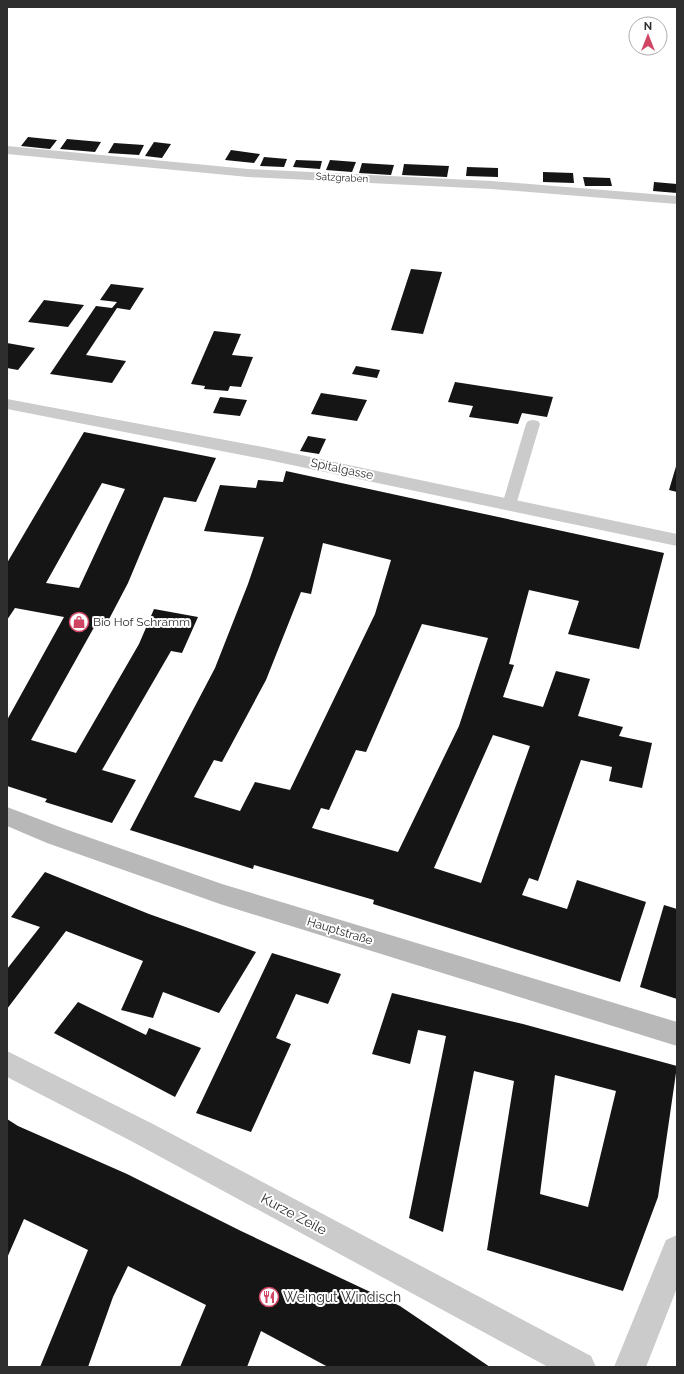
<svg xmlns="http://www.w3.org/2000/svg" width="684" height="1374" viewBox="0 0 684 1374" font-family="Raleway,sans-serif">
<rect width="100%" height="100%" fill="#fff"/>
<!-- building -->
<path fill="#151515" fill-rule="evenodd" d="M28,137L57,140L50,149L21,146Z
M67,139L101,142L95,152L60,149Z
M154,142L171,144L162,158L145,156Z
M114,143L144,145L139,155L108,153Z
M231,150L260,154L254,163L225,160Z
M264,157L287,159L284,167L260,166Z
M296,160L322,161L320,169L293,167Z
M330,160L356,162L352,172L326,170Z
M362,163L394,165L391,175L359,173Z
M404,164L449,166L447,177L402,175Z
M467,167L498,168V177L466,176Z
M543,172L573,173L574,183L543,182Z
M583,177L610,178L612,186H585Z
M654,182L677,184V193L653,191Z
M411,269L442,272L423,334L391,330Z
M111,284L144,288L130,310L117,308L86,355L126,361L112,383L50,374L96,306L112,308L117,302L100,300Z
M44,300L84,305L68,327L28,322Z
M214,331L241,334L232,355L253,357L241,387L230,386L228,391L204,389L205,386L191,384Z
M7,343L35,348L18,370L7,368Z
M356,366L380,370L377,378L352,374Z
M455,382L553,397L547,417L522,413L518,424L469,417L473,406L448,402Z
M321,393L367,400L357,421L311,414Z
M220,397L247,400L240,416L213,413Z
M84,432L216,458L196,502L164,497L128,583L107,623L97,622L31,740L76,753L139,644L154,609L198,617L182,653L171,651L102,770L136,780L112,823L45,802L47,799L7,786V720L64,617L15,608L7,620V563ZM102,483L125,489L79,588L46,583Z
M308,436L326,439L319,454L300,451Z
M677,463V492L669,490Z
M286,471L664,553L639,649L568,634L579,601L529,590L509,664L514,665L503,697L543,707L556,671L590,679L578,716L623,727L619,736L652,743L642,788L609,781L612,767L581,760L538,881L529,878L522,895L567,909L577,880L646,902L620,982L373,904L374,900L254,865L253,869L130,830L215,668L248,584L264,537L204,531L220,485L256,488L258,480L283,482ZM323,543L391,560L375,614L290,790L255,782L240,811L194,797L214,760L222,762L266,680L301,592L311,594ZM422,624L488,638L459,726L398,852L312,828L321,808L329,810L356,750L366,752ZM493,735L530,746L481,883L434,868Z
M45,872L149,914L256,952L219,1013L163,992L153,1018L121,1010L143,961L66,931L7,1009V969L40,927L11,917Z
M664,905L677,909V999L640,987Z
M272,953L341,974L328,1004L296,994L276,1038L291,1044L251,1132L196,1113Z
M392,993L523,1024L677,1066L658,1197L623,1291L487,1250L514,1081L474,1071L443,1232L409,1218L446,1036L418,1030L410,1064L372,1054ZM555,1075L616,1091L588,1207L540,1194Z
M78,1002L146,1035L149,1028L201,1048L175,1097L54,1033Z
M7,1119L18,1126L127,1174L241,1231L400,1306L490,1367H328L261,1331L247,1367H180L206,1305L128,1266L113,1297L88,1367H40L88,1250L24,1219L7,1258Z"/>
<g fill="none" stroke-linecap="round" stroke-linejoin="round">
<!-- lane -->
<path fill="#cbcbcb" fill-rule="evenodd" d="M533,420L538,421L540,424L516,505L514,508L509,510L504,508L502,505L526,424L528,421Z"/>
<!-- street -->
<path fill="#cbcbcb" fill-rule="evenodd" d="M7,146L248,169L491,181L677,196V204L491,189L248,177L7,154Z
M7,399L268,448L677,534V546L268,460L7,409Z
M7,1051L153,1124L591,1356L596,1367H548L133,1142L7,1077Z
M677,1235V1288L646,1367H614L666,1240Z"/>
<!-- secondary -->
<path fill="#b8b8b8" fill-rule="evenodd" d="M7,807L65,829L222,884L677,1022V1046L220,904L47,843L7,826Z"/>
</g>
<!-- icons -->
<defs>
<symbol id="shop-ring" viewBox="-11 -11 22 22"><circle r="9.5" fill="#fff" stroke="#d04564" stroke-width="1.5"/><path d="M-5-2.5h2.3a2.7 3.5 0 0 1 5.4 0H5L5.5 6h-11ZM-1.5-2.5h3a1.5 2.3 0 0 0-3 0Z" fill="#d04564"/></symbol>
<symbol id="restaurant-ring" viewBox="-11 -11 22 22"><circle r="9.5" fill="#fff" stroke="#d04564" stroke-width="1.5"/><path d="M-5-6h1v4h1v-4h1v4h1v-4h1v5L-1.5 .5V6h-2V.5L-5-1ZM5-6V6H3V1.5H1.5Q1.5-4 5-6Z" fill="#d04564"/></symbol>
</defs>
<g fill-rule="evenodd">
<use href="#shop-ring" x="68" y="611" width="22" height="22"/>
<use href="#restaurant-ring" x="258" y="1286" width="22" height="22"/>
</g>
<g text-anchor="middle" stroke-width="4" stroke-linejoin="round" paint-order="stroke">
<!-- far-street labels -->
<g font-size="10" fill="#2e2e2e" stroke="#fff">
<text transform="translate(342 177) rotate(3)" y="4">Satzgraben</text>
</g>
<!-- street labels -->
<g font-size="12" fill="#2e2e2e" stroke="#fff">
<text transform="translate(342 469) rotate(12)" y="4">Spitalgasse</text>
<text transform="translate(340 931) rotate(17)" y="4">Hauptstraße</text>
</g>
<!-- poi labels -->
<g font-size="12" fill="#2e2e2e" stroke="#fff" text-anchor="start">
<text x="93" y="626">Bio Hof Schramm</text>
</g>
<!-- near-street labels -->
<g font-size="14" fill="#2e2e2e" stroke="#fff">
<text transform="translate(294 1214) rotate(28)" y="5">Kurze Zeile</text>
</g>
<!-- near-poi labels -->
<g font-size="14" fill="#2e2e2e" stroke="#fff" text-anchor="start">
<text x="283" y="1302">Weingut Windisch</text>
</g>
</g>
<!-- border -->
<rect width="684" height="1374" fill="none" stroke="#2e2e2e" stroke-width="16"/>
<!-- north arrow -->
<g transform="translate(648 36)"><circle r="19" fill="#ffffff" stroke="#ababab"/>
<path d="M0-3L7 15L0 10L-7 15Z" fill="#d04564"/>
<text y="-6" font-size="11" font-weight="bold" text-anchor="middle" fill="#2e2e2e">N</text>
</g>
</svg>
